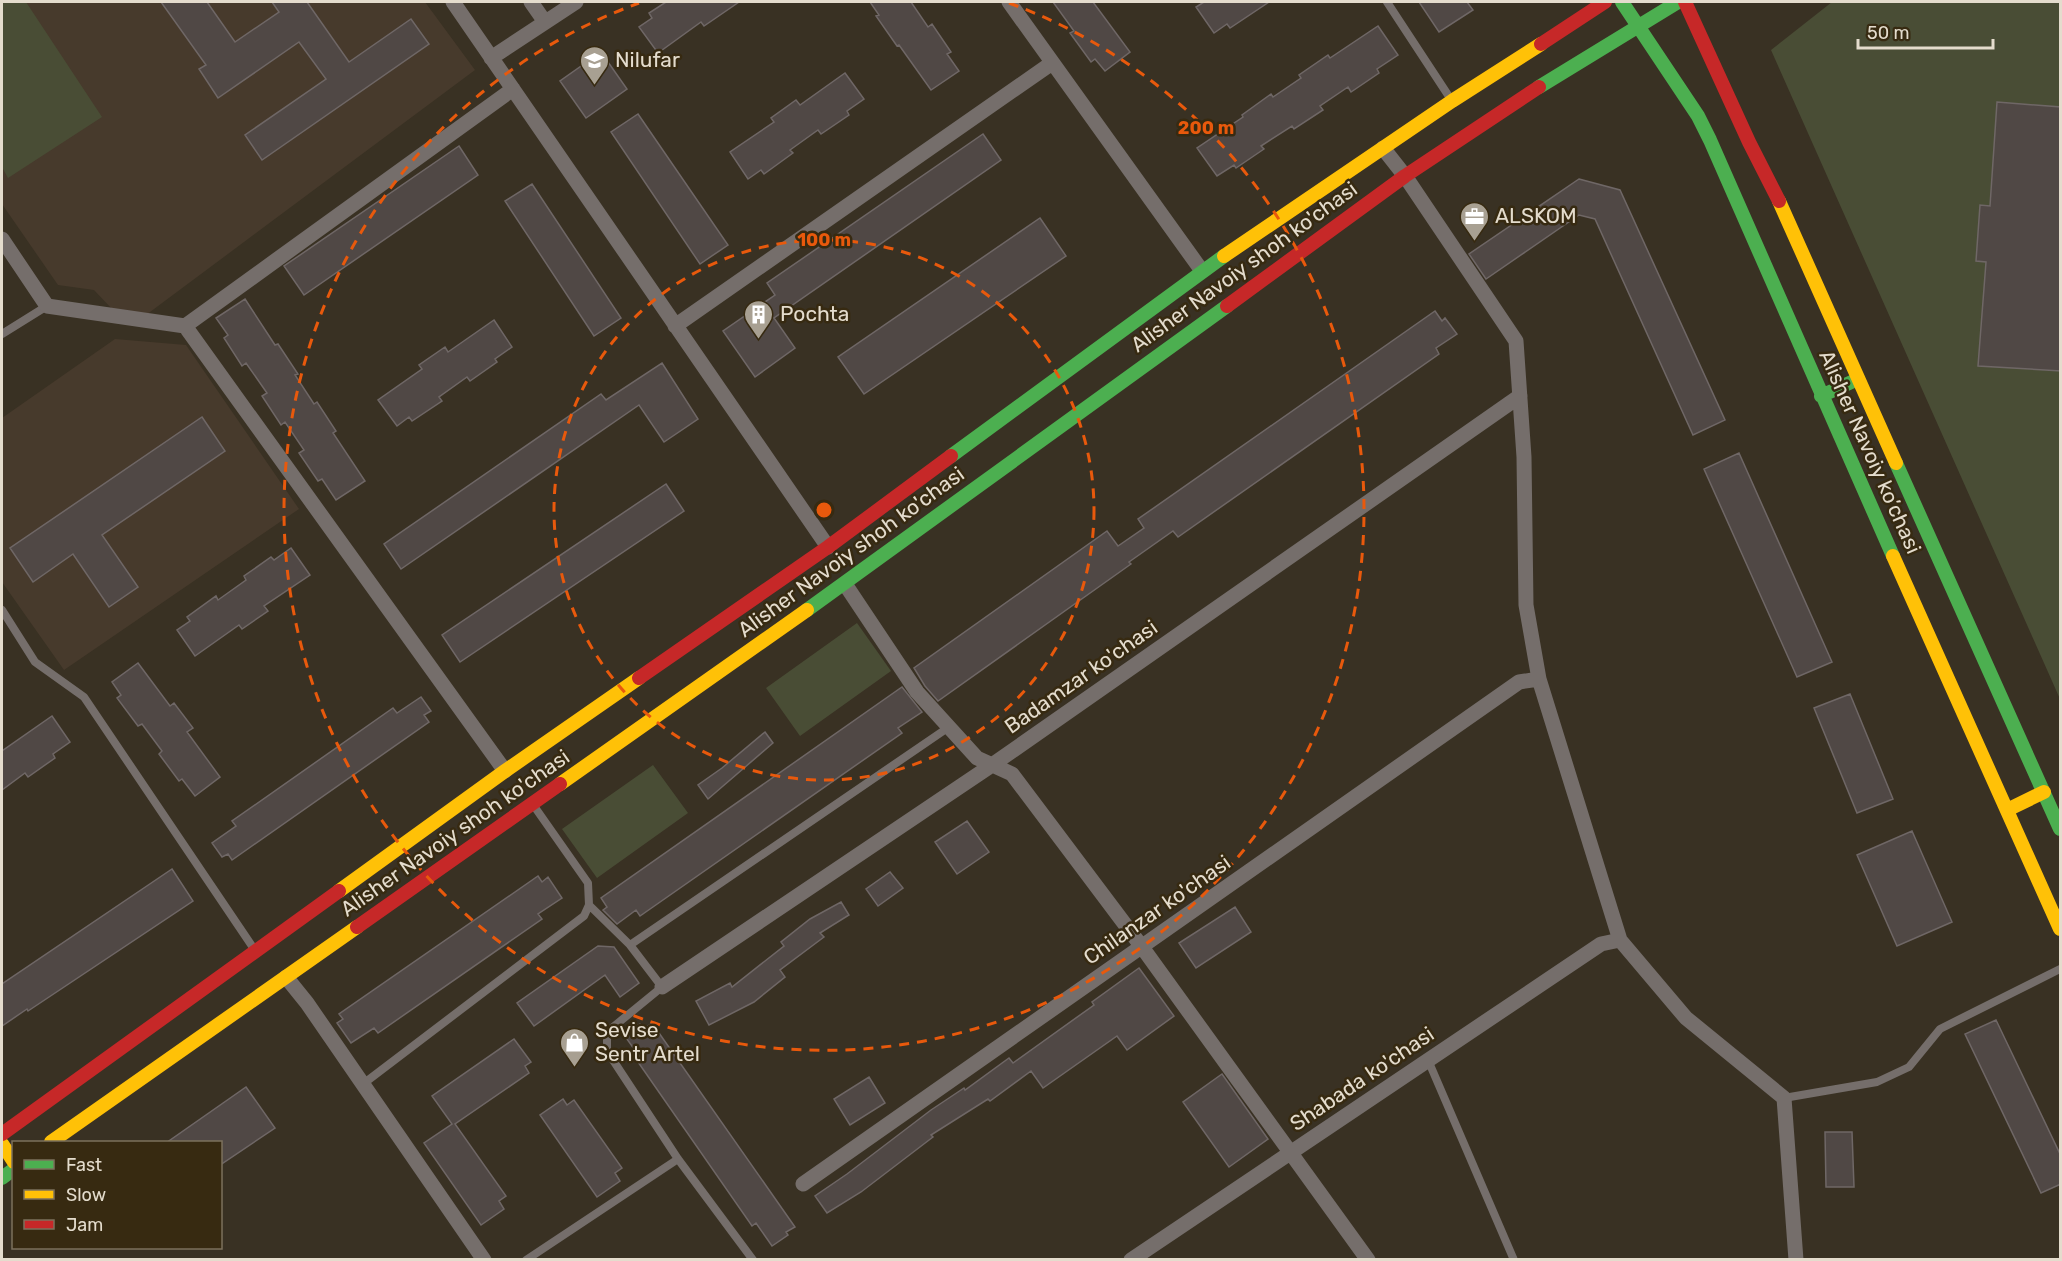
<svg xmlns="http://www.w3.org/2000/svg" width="2062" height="1261" viewBox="0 0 2062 1261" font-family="Rubik,sans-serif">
<rect width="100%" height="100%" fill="#393123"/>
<!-- education -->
<path fill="#473a2c" d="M2,2H425L475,70L146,315L112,309L94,290L58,285L2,204Z
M115,339L186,345L299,509L64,670L2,582V418Z"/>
<!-- green -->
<path fill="#494d35" d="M2,2H26L102,117L8,178L2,167Z
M1832,2H2060V699L1771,50Z
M857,623L891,671L800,736L766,688Z
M653,765L688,813L597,878L562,829Z"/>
<!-- building -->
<path fill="#504845" stroke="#6f6766" stroke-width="1.5" d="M161,2H207L235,42L279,12L272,2H307L349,62L411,19L429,44L262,160L245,135L326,79L299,42L218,98L199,69L206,65Z
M666,2H739L704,26L701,22L658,53L639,27L652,18L649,13Z
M870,2H911L928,27L932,24L951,52L947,54L959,71L931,90L899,45L897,46L876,16L879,15Z
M1053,2H1093L1130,52L1105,71L1095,59L1091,62L1070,33L1074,31Z
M1204,2H1269L1230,28L1227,24L1214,33L1196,7Z
M1419,2H1467L1473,10L1439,32Z
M1378,26L1398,55L1377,69L1379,73L1351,92L1348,87L1320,106L1323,110L1294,129L1292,126L1261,146L1264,149L1236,168L1234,165L1217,176L1197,148L1243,117L1242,115L1271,94L1273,97L1301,78L1299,75L1328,55L1330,58Z
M601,52L627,89L586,118L560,81Z
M845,73L864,99L847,111L849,115L821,134L818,130L790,150L793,153L764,174L761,170L748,179L730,152L774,122L771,118L796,100L800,105Z
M1997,102L2061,107V371L1978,366L1986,262L1976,261L1980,205L1990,206Z
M638,114L728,245L700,264L611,132Z
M983,134L1001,160L774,318L795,348L755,377L723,331L775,295L767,283Z
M459,146L478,175L304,295L284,266Z
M1579,179L1620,190L1725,420L1693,435L1595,219L1579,215L1486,279L1469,254Z
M532,184L621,318L594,336L505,201Z
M1040,218L1066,256L864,394L838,357Z
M245,299L275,345L278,344L298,374L295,375L314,404L317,402L336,431L333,433L365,481L336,500L322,479L318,481L299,453L304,450L285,422L281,425L262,396L267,393L246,363L242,366L224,338L228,335L216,318Z
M1435,311L1442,321L1445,318L1457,334L1436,348L1439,354L1178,537L1173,531L1129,562L1131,564L938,701L925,686L914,668L1107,531L1118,546L1144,528L1138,519Z
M494,320L512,347L495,359L497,362L470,381L467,377L439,397L442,401L412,421L409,417L397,426L378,400L422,369L419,365L445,347L448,352Z
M662,363L698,419L664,442L639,405L401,569L384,544L601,394L606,400Z
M202,417L225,451L102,535L138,587L109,607L73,554L33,582L10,548Z
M1739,453L1832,662L1797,677L1704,469Z
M666,484L684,511L460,662L442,635Z
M291,548L310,575L264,606L268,611L242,629L239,625L195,656L177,630L190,621L187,617L216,596L218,600L246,580L244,576L271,557L274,560Z
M138,663L170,706L174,703L193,728L187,732L220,777L195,796L182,779L179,781L159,754L162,751L142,724L138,726L117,698L121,695L112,682Z
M902,687L922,712L898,728L902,733L640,916L636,910L617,924L603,910L607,907L601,898Z
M1850,694L1893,799L1857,813L1814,708Z
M421,697L431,711L424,715L429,722L232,860L228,854L222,857L212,843L236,826L232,821L393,708L397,713Z
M52,716L70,742L53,754L55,758L28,777L25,773L2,790V751Z
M765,732L773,743L708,799L698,785L722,768Z
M967,821L989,852L957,874L935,842Z
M1912,831L1952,922L1897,946L1857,855Z
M172,869L193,901L28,1011L27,1009L2,1026V984Z
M890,872L903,888L878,906L866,889Z
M538,876L542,882L548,877L562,898L538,914L542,919L378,1033L374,1028L351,1043L337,1023L343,1019L339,1014Z
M841,902L849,915L820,933L824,937L780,970L785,977L754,1002L709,1025L696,1001L730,983L732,987L784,946L781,942L810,919Z
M1235,907L1251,932L1196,968L1179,943Z
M598,946L614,947L639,983L620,997L605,975L534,1026L517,1003Z
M1139,968L1174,1016L1127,1050L1117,1036L1043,1088L1031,1071L990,1101L988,1099L931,1135L933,1137L861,1192L827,1213L815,1196L847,1174L931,1110L964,1088L965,1090L1009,1058L1013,1063L1094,1005L1092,1002Z
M1996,1020L2061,1156V1184L2041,1193L1965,1034Z
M652,1023L795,1227L786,1232L788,1235L772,1246L756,1223L752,1226L638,1062L642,1060L624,1035L640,1024L644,1029Z
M514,1039L531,1062L525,1066L529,1073L455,1124L506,1196L499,1201L504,1209L481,1225L424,1143L452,1124L432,1096Z
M1222,1074L1268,1139L1229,1167L1183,1102Z
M869,1077L885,1103L850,1125L834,1099Z
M246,1087L275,1128L220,1165V1143H166Z
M563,1099L567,1105L574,1100L622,1168L615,1173L620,1181L597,1197L540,1115Z
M1825,1132H1852L1854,1187H1826Z"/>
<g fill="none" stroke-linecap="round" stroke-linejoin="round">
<!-- lane -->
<path stroke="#756e6b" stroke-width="8" d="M1387,2L1450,98
M2,334L47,306
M2,610L35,662L84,697L254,949
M589,905L630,945L662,987L607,1032V1051L678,1159L753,1260
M630,945L949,727
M1428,1060L1514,1260
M363,1084L584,916L589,905L588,883L534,806
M1784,1098L1877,1082L1909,1067L1940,1029L2060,969
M526,1260L678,1159"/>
<!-- street -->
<path stroke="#756e6b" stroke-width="15" d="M453,2L828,547
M531,2L545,22
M1009,2L1202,271
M491,58L576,2
M1383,148L1405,176L1516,341L1524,457L1526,605L1539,679L1620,940L1686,1018L1784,1098L1796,1260
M2,239L47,306L185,326L505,771
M185,326L513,89
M675,326L1052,63
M845,584L917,692L977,758L1012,774L1142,947L1368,1260
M286,977L307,1003L484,1260
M662,987L992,765L1520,396
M803,1184L1519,682L1539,679
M1131,1260L1601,944L1620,940"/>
<!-- fast -->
<path stroke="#4caf50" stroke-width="14" d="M1622,2L1698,116L1710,140L1893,556
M1539,87L1678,2
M1821,396L1858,379
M951,456L1224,256
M1896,463L2060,829
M807,610L1227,306
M2,1178L14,1169"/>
<!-- slow -->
<path stroke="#ffc107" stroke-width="14" d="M1779,201L1896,463
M1224,256L1452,101L1541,44
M1893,556L2060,929
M560,784L807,610
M2007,810L2044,792
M339,891L505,771L639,678
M51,1142L357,927
M2,1144L14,1162"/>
<!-- jam -->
<path stroke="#c62828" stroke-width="14" d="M1685,2L1749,142L1779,201
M1541,44L1605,2
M1227,306L1405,176L1539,87
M639,678L828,547L951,456
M357,927L560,784
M2,1134L339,891"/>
</g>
<!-- distance rings -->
<g fill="none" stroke="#e8590c" stroke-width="3" stroke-dasharray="10 8">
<circle cx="824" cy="510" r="270"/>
<path d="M1009 3A540 540 0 1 1 639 3"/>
</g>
<!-- icons -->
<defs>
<symbol id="school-pin" viewBox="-11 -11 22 30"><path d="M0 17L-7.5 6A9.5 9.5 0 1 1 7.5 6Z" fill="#a8a092" stroke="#372a11"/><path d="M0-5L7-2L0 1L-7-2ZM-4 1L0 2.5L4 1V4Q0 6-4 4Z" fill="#fff"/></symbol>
<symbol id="office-pin" viewBox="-11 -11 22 30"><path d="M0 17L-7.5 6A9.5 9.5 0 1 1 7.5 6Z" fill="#a8a092" stroke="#372a11"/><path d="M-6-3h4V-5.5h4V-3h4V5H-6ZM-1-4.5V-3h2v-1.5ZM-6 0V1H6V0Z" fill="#fff"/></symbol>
<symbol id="building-pin" viewBox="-11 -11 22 30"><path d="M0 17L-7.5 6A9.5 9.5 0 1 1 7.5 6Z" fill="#a8a092" stroke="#372a11"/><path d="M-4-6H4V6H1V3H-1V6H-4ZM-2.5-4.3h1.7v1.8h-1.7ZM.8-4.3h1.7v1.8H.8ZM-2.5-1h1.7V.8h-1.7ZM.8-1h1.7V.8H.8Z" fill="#fff"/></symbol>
<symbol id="shop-pin" viewBox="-11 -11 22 30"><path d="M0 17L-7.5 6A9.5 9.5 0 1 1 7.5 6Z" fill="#a8a092" stroke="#372a11"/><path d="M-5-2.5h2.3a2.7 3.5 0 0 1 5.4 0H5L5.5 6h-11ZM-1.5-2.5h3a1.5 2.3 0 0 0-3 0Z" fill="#fff"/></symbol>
</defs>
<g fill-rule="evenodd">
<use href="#school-pin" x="578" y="44" width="33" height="45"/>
<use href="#office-pin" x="1458" y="200" width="33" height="45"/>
<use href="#building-pin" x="742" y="298" width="33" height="45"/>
<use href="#shop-pin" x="558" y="1026" width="33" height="45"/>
</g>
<g text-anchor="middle" stroke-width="5" stroke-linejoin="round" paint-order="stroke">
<!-- poi labels -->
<g font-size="21" fill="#e4dccd" stroke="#372a11" text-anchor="start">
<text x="615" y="67">Nilufar</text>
<text x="1495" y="223">ALSKOM</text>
<text x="780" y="321">Pochta</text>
<text x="595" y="1037">Sevise<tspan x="595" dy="24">Sentr Artel</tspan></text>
</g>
<!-- street labels -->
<g font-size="21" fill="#e4dccd" stroke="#372a11">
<text transform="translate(1244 267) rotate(-36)" y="7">Alisher Navoiy shoh ko'chasi</text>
<text transform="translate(1870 452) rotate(66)" y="7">Alisher Navoiy ko’chasi</text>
<text transform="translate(851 552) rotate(-36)" y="7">Alisher Navoiy shoh ko'chasi</text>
<text transform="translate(1081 677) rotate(-35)" y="7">Badamzar ko'chasi</text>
<text transform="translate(455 833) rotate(-35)" y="7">Alisher Navoiy shoh ko'chasi</text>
<text transform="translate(1157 910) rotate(-35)" y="7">Chilanzar ko'chasi</text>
<text transform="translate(1362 1079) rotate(-34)" y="7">Shabada ko'chasi</text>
</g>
</g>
<circle cx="824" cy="510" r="9" fill="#e8590c" stroke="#372a11" stroke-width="3"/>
<g font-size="18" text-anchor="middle" font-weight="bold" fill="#e8590c" stroke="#372a11" stroke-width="5" stroke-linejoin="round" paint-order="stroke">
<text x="1206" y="134">200 m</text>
<text x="824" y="246">100 m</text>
</g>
<!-- border -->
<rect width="2062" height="1261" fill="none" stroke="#e4dccd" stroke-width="6"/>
<!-- legend -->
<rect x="12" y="1141" width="210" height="108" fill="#372a11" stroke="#7c715c" stroke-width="1.5"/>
<rect x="24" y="1160" width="30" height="9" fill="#4caf50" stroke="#7c715c" stroke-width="1.5"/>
<text x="66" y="1171" font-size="18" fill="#e4dccd">Fast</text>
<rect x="24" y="1190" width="30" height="9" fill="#ffc107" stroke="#7c715c" stroke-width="1.5"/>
<text x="66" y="1201" font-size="18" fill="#e4dccd">Slow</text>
<rect x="24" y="1220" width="30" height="9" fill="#c62828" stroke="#7c715c" stroke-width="1.5"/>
<text x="66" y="1231" font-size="18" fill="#e4dccd">Jam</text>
<!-- scale -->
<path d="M1858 39v9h135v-9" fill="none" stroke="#e4dccd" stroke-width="3"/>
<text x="1867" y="39" font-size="18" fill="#e4dccd" stroke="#372a11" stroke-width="4.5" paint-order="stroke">50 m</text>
</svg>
